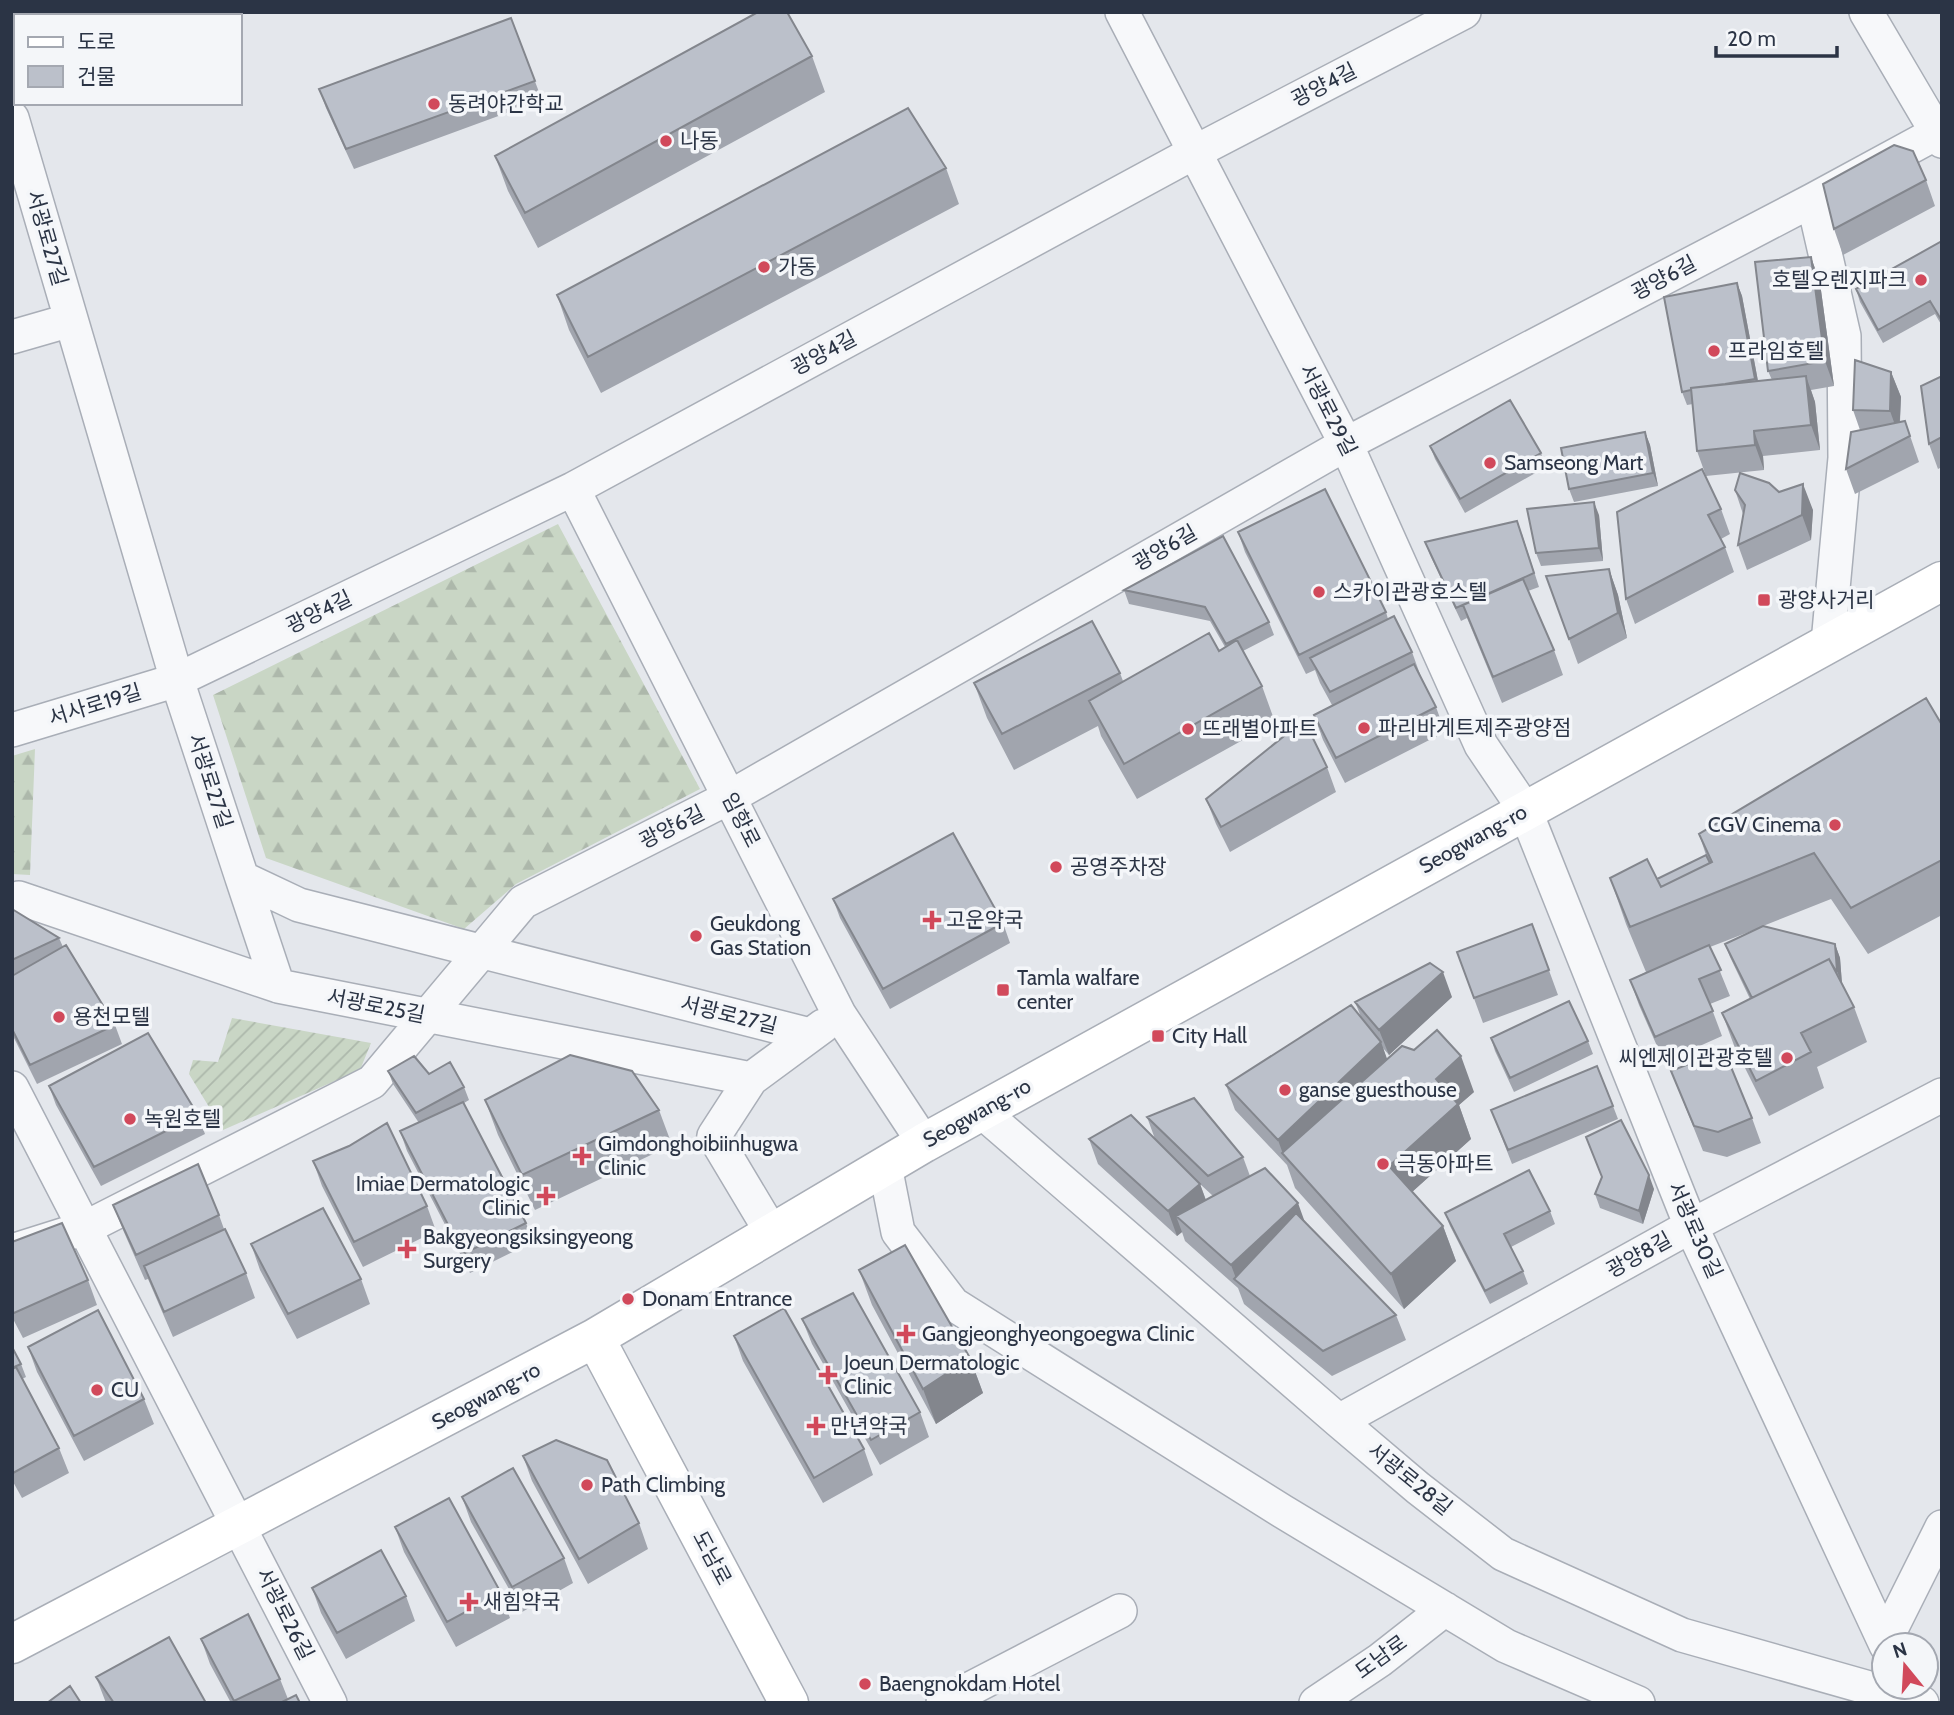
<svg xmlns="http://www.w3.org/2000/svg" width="1954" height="1715" viewBox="0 0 1954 1715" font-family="Cabin,'Noto Sans KR',sans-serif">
<defs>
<pattern id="forest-firs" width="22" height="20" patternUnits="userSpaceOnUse" patternTransform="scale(1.75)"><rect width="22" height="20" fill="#c9d6c5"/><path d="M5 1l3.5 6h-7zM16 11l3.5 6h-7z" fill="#adb8ab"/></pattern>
<pattern id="garden-furrows" width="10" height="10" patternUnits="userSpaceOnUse" patternTransform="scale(1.75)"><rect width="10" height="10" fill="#c9d6c5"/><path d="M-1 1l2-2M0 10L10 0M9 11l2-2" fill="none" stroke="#adb8ab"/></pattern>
</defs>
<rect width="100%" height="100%" fill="#e4e7ec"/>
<!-- forest -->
<path fill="url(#forest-firs)" d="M558,524L700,789L516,884L464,929L266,858L213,695Z
M35,749L30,875L12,874V756Z"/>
<!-- garden -->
<path fill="url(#garden-furrows)" d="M232,1018L371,1043L360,1070L223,1130L189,1074L193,1060L218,1062Z"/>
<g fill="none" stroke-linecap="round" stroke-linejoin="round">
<defs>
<path id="street" d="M1122,12L1346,444L1481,745L1525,810L1691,1226L1886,1645
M1866,12L1942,141
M12,118L177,680L242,878L299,905L810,1035
M1813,200L1844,336L1845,458L1828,643
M12,337L71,320
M573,489L839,1014L924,1143
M12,730L177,680L573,489L1195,152L1464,12
M242,878L278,986
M12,901L19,898L278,986L751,1079
M12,1088L330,1703
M981,1111L1339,1421L1418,1488L1503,1554L1682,1635L1922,1703
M885,1166L898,1232L953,1304L1282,1511L1506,1646L1638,1703
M772,1233L714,1136L751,1079L823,1026
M12,1251L85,1228L372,1082L523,902L730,797L1346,444L1813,200L1942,130
M1339,1421L1691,1226L1942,1095
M1885,1641L1942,1527
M943,1703L1120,1611
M1316,1703L1380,1660L1445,1609"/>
<path id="secondary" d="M595,1338L789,1703
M12,1644L595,1338L924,1143L1942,581"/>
</defs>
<!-- street casing -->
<use href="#street" stroke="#a9aeb7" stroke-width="36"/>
<!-- secondary casing -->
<use href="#secondary" stroke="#a9aeb7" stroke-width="41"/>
<!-- street -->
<use href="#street" stroke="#f7f8fa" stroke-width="33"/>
<!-- secondary -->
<use href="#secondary" stroke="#fff" stroke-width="38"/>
</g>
<!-- wall -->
<path fill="#a1a5ae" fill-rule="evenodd" d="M186,12H231L228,16H190Z
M511,18L542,100L354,169L326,108L319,89Z
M812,56L825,92L538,248L508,191L495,156Z
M946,168L959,204L601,393L569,330L557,295Z
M1926,180L1935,206L1843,255L1834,229Z
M1942,241V326L1935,314L1883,343L1860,302L1856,289Z
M1811,257L1820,283L1834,386L1811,390L1815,402L1820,450L1763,456L1764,470L1706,476L1697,451L1693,404L1687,405L1682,392L1737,283L1742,296L1758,381L1772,380L1768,371Z
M1891,372L1901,397L1900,422L1905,421L1919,462L1855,494L1846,469L1860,430L1853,410Z
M1942,376V467L1938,469L1929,444Z
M1645,432L1650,445L1658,486L1574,502L1569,489Z
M1430,446L1541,453L1546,467L1465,513L1435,459Z
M1735,490L1779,492L1813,510L1811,540L1747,570L1738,545L1743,514Z
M1721,509L1730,534L1721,539L1725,547L1734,572L1635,624L1626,599L1617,512Z
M1599,515L1603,561L1541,566L1536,553Z
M1238,532L1386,612L1388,619L1412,652L1421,677L1436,707L1445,732L1345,783L1323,740L1314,715L1332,705L1320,683L1315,670L1306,674L1245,552Z
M1522,534L1539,587L1528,591L1554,650L1563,675L1502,703L1467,618L1461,621L1430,555L1425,542Z
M1223,536L1269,622L1274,635L1243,651L1262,686L1275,722L1137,799L1101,736L1098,726L1014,770L987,718L974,683L1120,673L1123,681L1219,651L1225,647L1210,621L1129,604L1124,590Z
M1609,569L1618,595L1627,638L1578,664L1546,576Z
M1942,725V915L1868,954L1831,899L1763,926L1835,944L1840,958L1842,984L1854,1007L1867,1042L1817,1067L1824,1088L1769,1116L1735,1048L1722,1013L1750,999L1730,957L1725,944L1759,928L1710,947L1730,996L1710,1004L1722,1036L1664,1062L1639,1005L1630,980L1646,972L1626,924L1610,878L1657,879L1706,855L1699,834Z
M1327,767L1336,792L1230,852L1216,824L1206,799Z
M833,899L1003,923L1010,943L890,1009L840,918Z
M12,909L59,938L63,947L115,1025L122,1044L37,1084L12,1034V976L23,970L12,975Z
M1532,924L1558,995L1483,1023L1457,952Z
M1452,997L1389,1055L1383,1048L1387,1060L1474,1092L1459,1105L1471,1139L1412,1192L1443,1226L1456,1261L1404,1309L1295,1188L1287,1165L1235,1110L1226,1085L1361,1017L1355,1002Z
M1491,1038L1588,1041L1593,1054L1514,1092L1495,1051Z
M388,1071L429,1074L464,1087L469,1100L464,1103L526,1223L533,1242L470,1273L407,1151L400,1131L419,1123L393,1084Z
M1671,1071L1752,1118L1761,1143L1727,1157L1703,1151Z
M49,1086L198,1115L205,1134L101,1186L56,1105Z
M485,1100L659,1110L672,1145L535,1210L498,1135Z
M1613,1106L1618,1119L1512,1164L1491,1110Z
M1147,1117L1243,1157L1250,1176L1305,1222L1396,1315L1406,1340L1332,1376L1244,1304L1238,1288L1185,1241L1182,1232L1177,1236L1098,1164L1089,1139H1155ZM1200,1184L1213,1196L1206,1200Z
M1586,1137L1654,1189L1643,1224L1600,1208L1595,1194L1602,1177Z
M313,1161L427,1206L436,1231L363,1267L322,1186Z
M113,1205L219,1215L224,1229L246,1273L255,1298L173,1337L148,1279L145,1280L123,1230Z
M1550,1211L1555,1224L1511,1247L1523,1271L1528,1284L1490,1304L1450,1226L1445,1213Z
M12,1242L88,1280L97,1305L23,1338L12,1317Z
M251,1244L361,1279L370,1304L297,1339L260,1270Z
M859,1270L970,1358L983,1393L936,1424L872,1305Z
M802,1319L920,1412L929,1437L880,1465L812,1344Z
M734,1336L864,1449L873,1475L823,1503L743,1361Z
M12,1347L21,1364L26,1377L22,1379L59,1448L69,1473L22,1498L12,1480Z
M28,1347L144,1399L154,1424L84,1461L37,1372Z
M523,1456L639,1523L648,1549L588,1584L532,1481Z
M462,1497L564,1558L573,1583L522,1612L471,1522Z
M395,1527L501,1593L510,1618L456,1647L404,1552Z
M312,1588L406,1596L415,1621L346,1659L321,1613Z
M201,1639L280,1679L288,1699L300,1703H231L210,1664Z
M96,1677L206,1703H106Z"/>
<!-- shaded-wall -->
<path fill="#83868d" d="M204,12H231L228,16H205Z
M1811,257L1820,283L1834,386L1825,361Z
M1737,283L1742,296L1760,392L1755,379Z
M1891,372L1901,397L1899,436L1890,411Z
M1806,376L1815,402L1820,450L1811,425Z
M1754,431L1763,456L1764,470L1755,445Z
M1645,432L1650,445L1658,486L1653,473Z
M1803,484L1813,510L1811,540L1802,515Z
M1594,502L1599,515L1603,561L1599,548Z
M1609,569L1618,595L1627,638L1618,613Z
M1835,944L1840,958L1842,984L1837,971Z
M1443,972L1452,997L1389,1055L1379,1030Z
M1381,1042L1390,1067L1283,1154L1278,1140Z
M1461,1056L1474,1092L1459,1105L1471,1139L1402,1201L1389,1166L1436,1079Z
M1649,1175L1654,1189L1643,1224L1639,1211Z
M1200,1184L1209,1209L1176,1216L1182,1232L1177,1236L1168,1211Z
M1298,1203L1307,1228L1237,1281L1231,1265Z
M1443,1226L1456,1261L1404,1309L1391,1274Z
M970,1358L983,1393L936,1424L923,1389Z"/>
<!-- building -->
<path fill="#bbc0ca" stroke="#83868d" stroke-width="2" d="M758,12H787L812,56L525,213L495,156Z
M511,18L535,81L346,149L319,89Z
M908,108L946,168L588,357L557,295Z
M1894,145L1913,151L1926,180L1834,229L1823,184Z
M1942,241V321L1930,301L1878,330L1856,289Z
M1811,257L1825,361L1768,371L1755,262Z
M1737,283L1755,379L1725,384L1691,388V390L1682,392L1664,297Z
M1855,360L1891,372L1890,411L1853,410Z
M1806,376L1811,425L1754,431L1755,445L1697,451L1691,388Z
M1942,376V437L1929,444L1921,386Z
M1510,400L1541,453L1460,499L1430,446Z
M1905,421L1910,436L1846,469L1851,432Z
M1645,432L1653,473L1569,489L1561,448Z
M1702,469L1721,509L1708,515L1725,547L1626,599L1617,512Z
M1740,473L1769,483L1779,492L1803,484L1802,515L1738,545L1745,505L1735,490Z
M1325,489L1386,612L1299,655L1238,532Z
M1594,502L1599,548L1536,553L1527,509Z
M1517,521L1534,573L1456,608L1425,542Z
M1223,536L1269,622L1226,644L1205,607L1124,590Z
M1609,569L1618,613L1569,639L1546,576Z
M1523,579L1554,650L1493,677L1463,605Z
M1394,616L1412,652L1330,692L1310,658Z
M1092,621L1120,673L1002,734L974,683Z
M1209,633L1219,651L1237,640L1262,686L1124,764L1089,701Z
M1414,664L1436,707L1336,758L1314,715Z
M1926,698L1942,725V860L1851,908L1814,853L1630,927L1610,878L1647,859L1661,887L1712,862L1699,834Z
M1304,720L1327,767L1221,827L1206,799Z
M953,833L1003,923L883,989L833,899Z
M1706,855L1710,863L1661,887L1657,879Z
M12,909L59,938L12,960Z
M1532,924L1549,970L1474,998L1457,952Z
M1763,926L1835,944L1837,971H1836L1829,959L1752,998L1725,944Z
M66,945L115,1025L30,1065L12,1029V976Z
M1709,945L1721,970L1699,979L1713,1011L1655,1037L1630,980Z
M1829,959L1854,1007L1801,1033L1811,1052L1756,1081L1722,1013Z
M1430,963L1443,972L1379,1030L1355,1002Z
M1569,1001L1588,1041L1510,1078L1491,1038Z
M1351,1005L1381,1042L1278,1140L1226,1085Z
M1437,1030L1461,1056L1436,1079L1458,1104L1389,1166L1443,1226L1391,1274L1282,1153L1402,1046L1414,1050Z
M148,1033L198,1115L94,1167L49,1086Z
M1724,1050L1752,1118L1718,1132L1694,1126L1671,1071Z
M570,1055L632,1071L659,1110L522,1175L485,1100Z
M414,1056L429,1074L450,1062L464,1087L416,1113L388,1071Z
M1597,1066L1613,1106L1508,1150L1491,1110Z
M1194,1098L1243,1157L1208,1176L1147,1117Z
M463,1102L526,1223L463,1254L400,1131Z
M1131,1115L1200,1184L1168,1211L1089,1139Z
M1621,1120L1649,1175L1639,1211L1595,1194L1602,1177L1586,1137Z
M387,1123L427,1206L354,1242L313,1161L349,1146Z
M198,1164L219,1215L136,1255L113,1205Z
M1265,1168L1298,1203L1231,1265L1176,1216Z
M1529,1170L1550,1211L1504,1234L1523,1271L1485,1291L1445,1213Z
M323,1208L361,1279L288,1314L251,1244Z
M1296,1213L1396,1315L1323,1351L1234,1279Z
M62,1223L88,1280L14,1313L12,1310V1242Z
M225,1229L246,1273L164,1312L144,1266Z
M905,1245L970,1358L923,1389L859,1270Z
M853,1293L920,1412L871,1440L802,1319Z
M784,1308L864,1449L814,1478L734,1336Z
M98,1310L144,1399L74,1436L28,1347Z
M12,1347L21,1364L12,1368Z
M16,1367L59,1448L13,1473L12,1369Z
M556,1440L607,1460L639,1523L579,1559L523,1456Z
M513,1468L564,1558L512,1587L462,1497Z
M449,1498L501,1593L447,1622L395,1527Z
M381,1550L406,1596L337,1633L312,1588Z
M248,1614L280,1679L234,1701L201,1639Z
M169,1637L206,1703H114L96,1677Z
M70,1686L81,1703H47Z
M296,1695L300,1703H280Z"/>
<!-- markers -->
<g fill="#d1495b" stroke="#f4f6f9" stroke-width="2.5">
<circle cx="434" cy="104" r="7"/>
<circle cx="666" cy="141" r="7"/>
<circle cx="764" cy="267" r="7"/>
<circle cx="1921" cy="280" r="7"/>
<circle cx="1714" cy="351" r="7"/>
<circle cx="1490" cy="463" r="7"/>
<circle cx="1319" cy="592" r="7"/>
<rect x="1757" y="593" width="14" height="14" rx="3.5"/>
<circle cx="1364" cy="728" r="7"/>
<circle cx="1188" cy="729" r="7"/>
<circle cx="1835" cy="825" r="7"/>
<circle cx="1056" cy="867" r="7"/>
<path d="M928.5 909.5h7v7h7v7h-7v7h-7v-7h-7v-7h7z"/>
<circle cx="696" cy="936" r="7"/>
<rect x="996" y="983" width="14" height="14" rx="3.5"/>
<circle cx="59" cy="1017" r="7"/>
<rect x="1151" y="1029" width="14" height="14" rx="3.5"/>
<circle cx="1787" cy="1058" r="7"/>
<circle cx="1285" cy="1090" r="7"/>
<circle cx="130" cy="1119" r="7"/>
<path d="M578.5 1145.5h7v7h7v7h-7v7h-7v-7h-7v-7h7z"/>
<circle cx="1383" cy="1164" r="7"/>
<path d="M542.5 1185.5h7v7h7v7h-7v7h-7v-7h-7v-7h7z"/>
<path d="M403.5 1238.5h7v7h7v7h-7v7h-7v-7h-7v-7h7z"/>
<circle cx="628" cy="1299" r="7"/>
<path d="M902.5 1323.5h7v7h7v7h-7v7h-7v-7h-7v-7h7z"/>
<path d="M824.5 1364.5h7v7h7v7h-7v7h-7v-7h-7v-7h7z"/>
<circle cx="97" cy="1390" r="7"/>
<path d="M812.5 1415.5h7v7h7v7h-7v7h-7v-7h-7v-7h7z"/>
<circle cx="587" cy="1485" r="7"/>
<path d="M465.5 1591.5h7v7h7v7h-7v7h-7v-7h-7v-7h7z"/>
<circle cx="865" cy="1684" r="7"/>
</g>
<g text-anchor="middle" stroke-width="7" stroke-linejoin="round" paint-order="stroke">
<!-- street labels -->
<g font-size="21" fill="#2b3445" stroke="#f4f6f9">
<text transform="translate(1324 85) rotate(-27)" y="7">광양4길</text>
<text transform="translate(47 238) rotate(74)" y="7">서광로27길</text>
<text transform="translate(1664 278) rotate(-28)" y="7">광양6길</text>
<text transform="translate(824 353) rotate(-28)" y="7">광양4길</text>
<text transform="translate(1328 410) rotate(63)" y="7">서광로29길</text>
<text transform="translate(1165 548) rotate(-30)" y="7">광양6길</text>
<text transform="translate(319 612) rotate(-26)" y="7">광양4길</text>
<text transform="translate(95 705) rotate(-17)" y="7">서사로19길</text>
<text transform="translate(210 781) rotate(72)" y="7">서광로27길</text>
<text transform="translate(741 820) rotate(63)" y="7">임항로</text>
<text transform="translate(672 827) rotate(-27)" y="7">광양6길</text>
<text transform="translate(1473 839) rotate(-29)" y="7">Seogwang-ro</text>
<text transform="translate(376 1006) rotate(11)" y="7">서광로25길</text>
<text transform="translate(729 1015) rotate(14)" y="7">서광로27길</text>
<text transform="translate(977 1113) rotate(-29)" y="7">Seogwang-ro</text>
<text transform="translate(1695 1230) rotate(66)" y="7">서광로30길</text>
<text transform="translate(1639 1255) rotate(-29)" y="7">광양8길</text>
<text transform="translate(486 1396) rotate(-28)" y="7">Seogwang-ro</text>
<text transform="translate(1410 1479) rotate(39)" y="7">서광로28길</text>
<text transform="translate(712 1558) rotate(62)" y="7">도남로</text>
<text transform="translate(285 1614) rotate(63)" y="7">서광로26길</text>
<text transform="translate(1381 1657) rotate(-36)" y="7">도남로</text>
</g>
<!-- poi labels -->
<g font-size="21" fill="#2b3445" stroke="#f4f6f9" text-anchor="start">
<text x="448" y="111">동려야간학교</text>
<text x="680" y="148">나동</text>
<text x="778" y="274">가동</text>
<text x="1907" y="287" text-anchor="end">호텔오렌지파크</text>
<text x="1728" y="358">프라임호텔</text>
<text x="1504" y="470">Samseong Mart</text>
<text x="1333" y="599">스카이관광호스텔</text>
<text x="1778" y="607">광양사거리</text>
<text x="1378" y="735">파리바게트제주광양점</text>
<text x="1202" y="736">뜨래별아파트</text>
<text x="1821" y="832" text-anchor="end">CGV Cinema</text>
<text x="1070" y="874">공영주차장</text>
<text x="946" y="927">고운약국</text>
<text x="710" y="931">Geukdong<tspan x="710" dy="24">Gas Station</tspan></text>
<text x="1017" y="985">Tamla walfare<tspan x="1017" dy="24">center</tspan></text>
<text x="73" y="1024">용천모텔</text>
<text x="1172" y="1043">City Hall</text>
<text x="1773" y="1065" text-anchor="end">씨엔제이관광호텔</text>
<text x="1299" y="1097">ganse guesthouse</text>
<text x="144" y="1126">녹원호텔</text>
<text x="598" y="1151">Gimdonghoibiinhugwa<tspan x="598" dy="24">Clinic</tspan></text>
<text x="1397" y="1171">극동아파트</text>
<text x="530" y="1191" text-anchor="end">Imiae Dermatologic<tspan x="530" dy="24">Clinic</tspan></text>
<text x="423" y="1244">Bakgyeongsiksingyeong<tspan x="423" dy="24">Surgery</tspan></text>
<text x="642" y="1306">Donam Entrance</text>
<text x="922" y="1341">Gangjeonghyeongoegwa Clinic</text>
<text x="844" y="1370">Joeun Dermatologic<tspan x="844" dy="24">Clinic</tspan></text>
<text x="111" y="1397">CU</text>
<text x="830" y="1433">만년약국</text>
<text x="601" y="1492">Path Climbing</text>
<text x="483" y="1609">새힘약국</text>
<text x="879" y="1691">Baengnokdam Hotel</text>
</g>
</g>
<!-- border -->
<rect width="1954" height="1715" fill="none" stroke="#2b3445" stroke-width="28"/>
<!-- legend -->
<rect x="14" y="14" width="228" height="91" fill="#f4f6f9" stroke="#a4a8b1" stroke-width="2"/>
<rect x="28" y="37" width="35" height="10" fill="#ffffff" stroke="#a4a8b1" stroke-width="2"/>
<text x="77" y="49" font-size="21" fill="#2b3445">도로</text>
<rect x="28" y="66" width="35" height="21" fill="#bbc0ca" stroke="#a4a8b1" stroke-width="2"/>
<text x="77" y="84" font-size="21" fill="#2b3445">건물</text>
<!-- north arrow -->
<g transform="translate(1905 1666) rotate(342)"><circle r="33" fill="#f4f6f9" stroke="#a4a8b1" stroke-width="2"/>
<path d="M0-5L12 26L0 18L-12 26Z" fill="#d1495b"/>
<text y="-10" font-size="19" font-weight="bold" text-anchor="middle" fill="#2b3445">N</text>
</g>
<!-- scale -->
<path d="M1716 46v10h121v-10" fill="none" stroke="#2b3445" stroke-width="3.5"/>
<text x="1727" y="46" font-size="21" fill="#2b3445" stroke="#f4f6f9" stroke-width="5" paint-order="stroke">20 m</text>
</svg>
